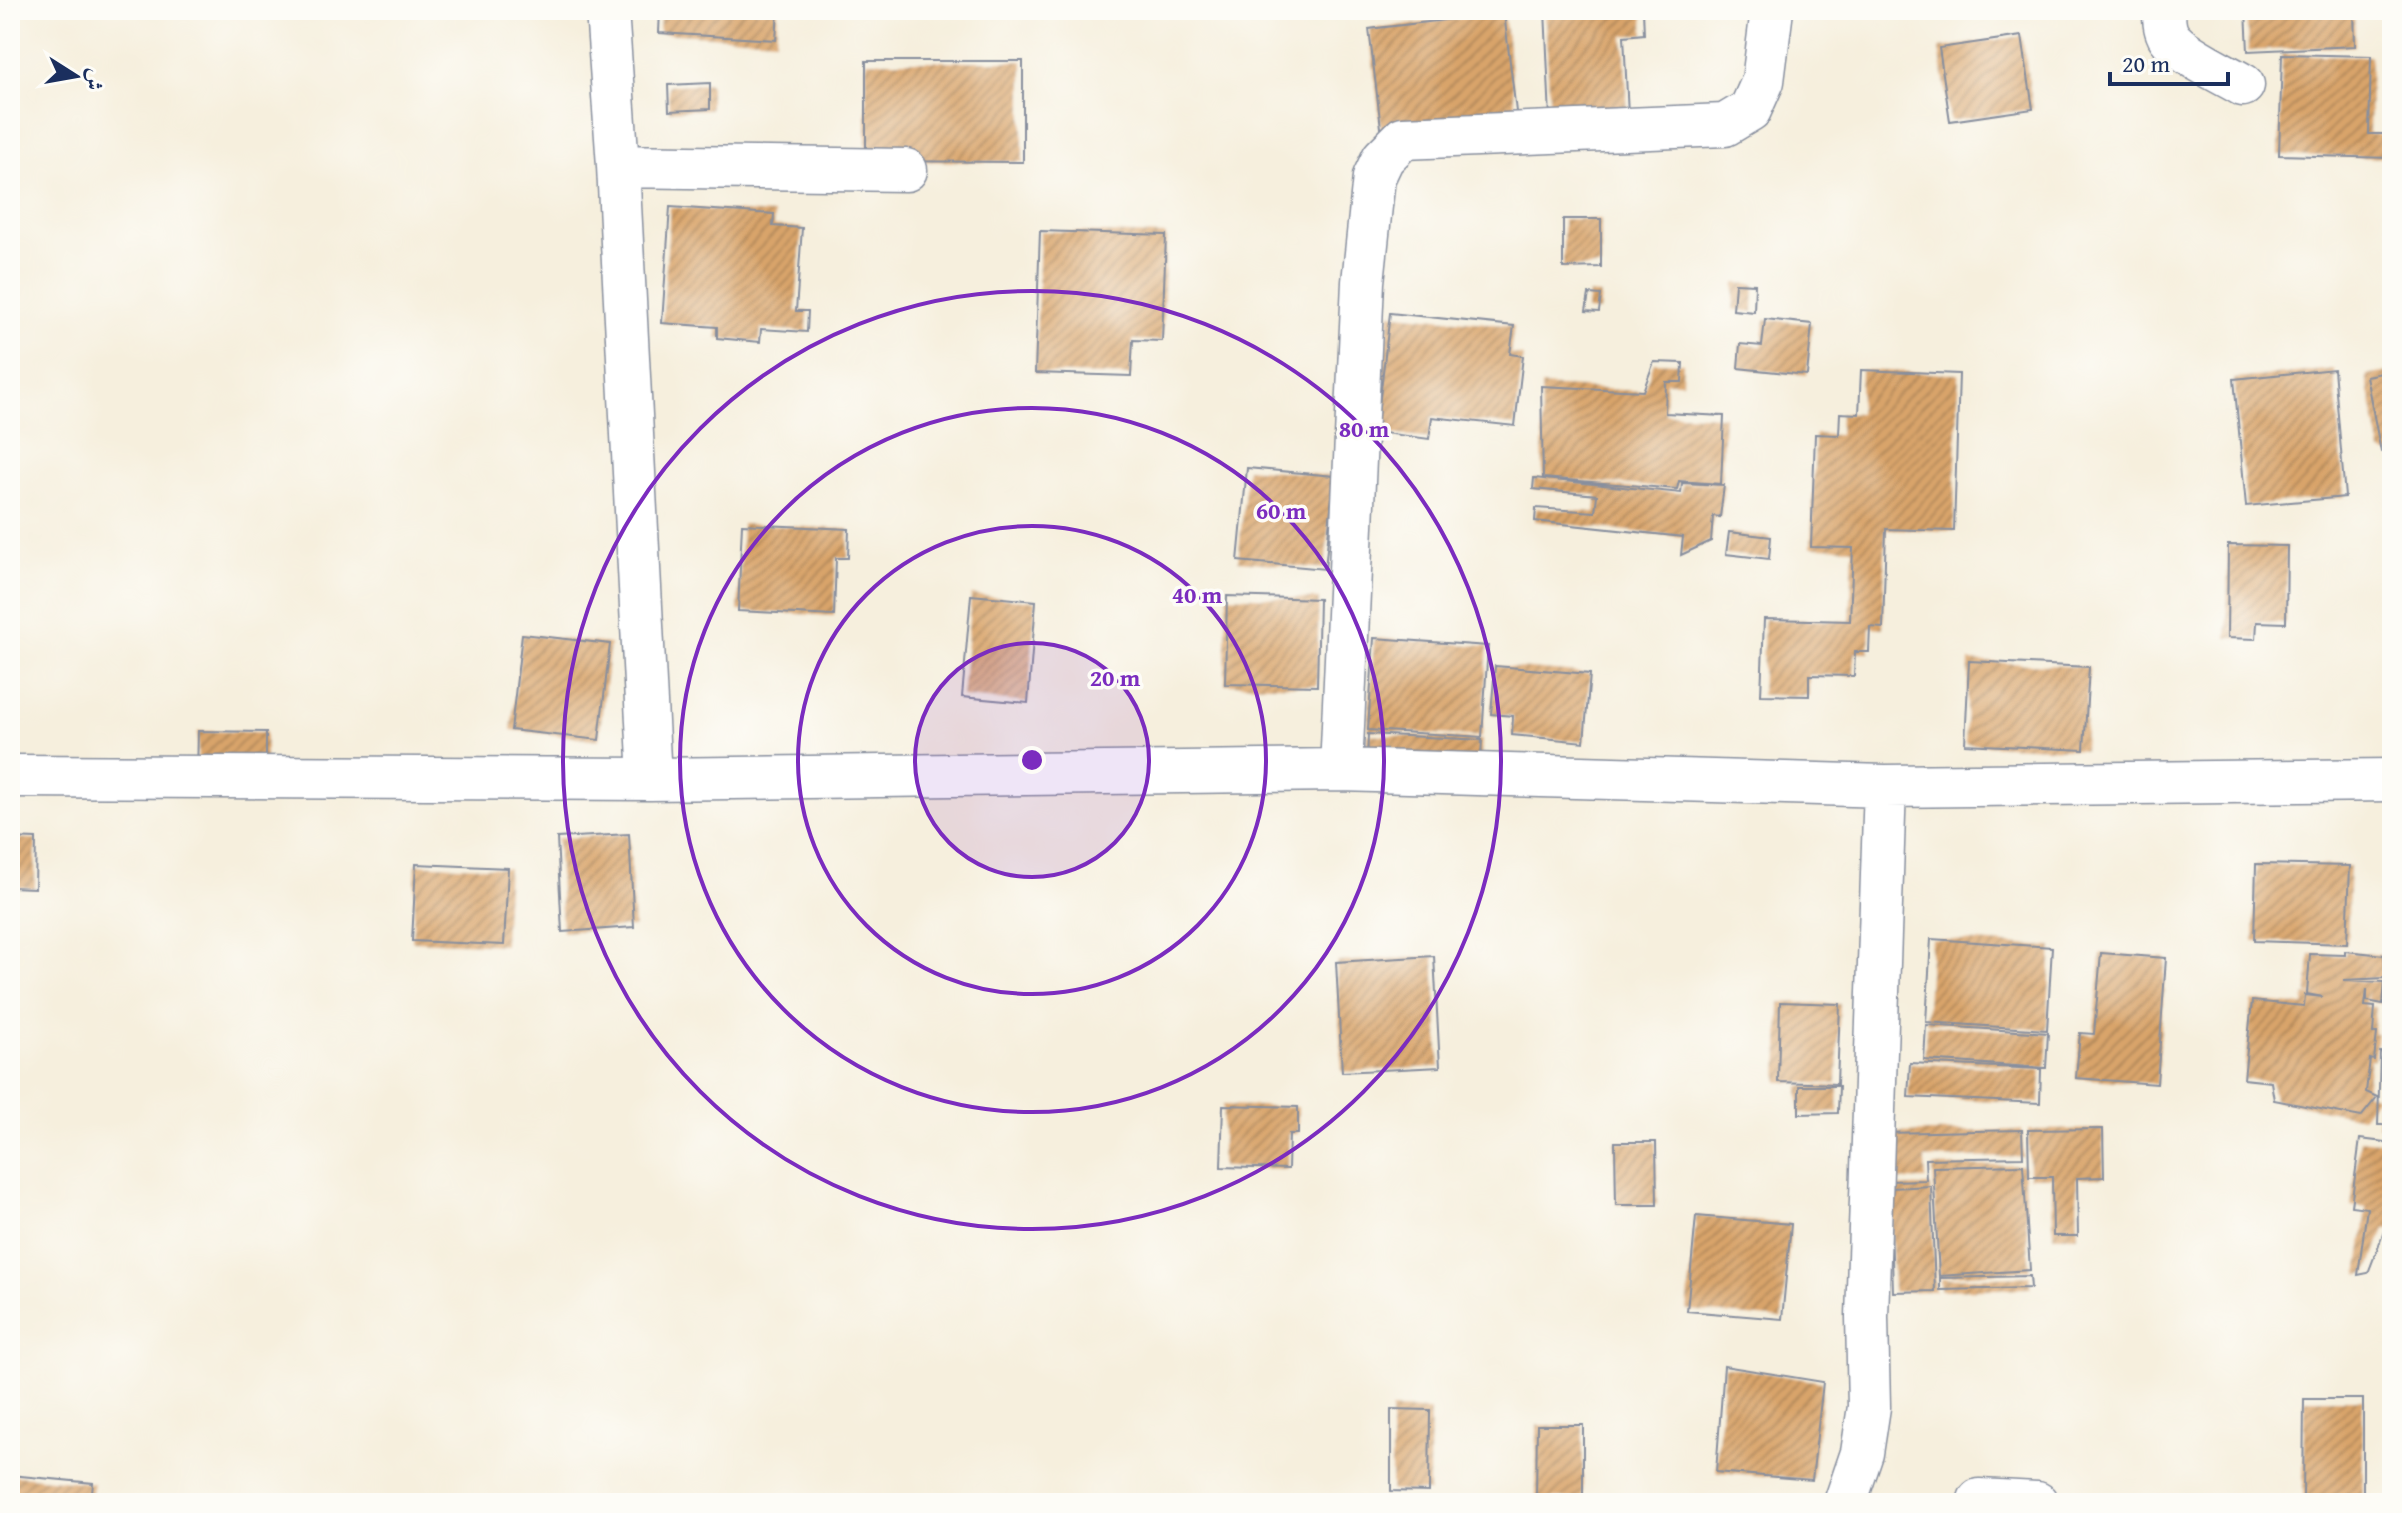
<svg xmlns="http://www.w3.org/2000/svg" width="2402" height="1513" viewBox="0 0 2402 1513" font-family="'Gentium Book Plus',Amiri,serif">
<defs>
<pattern id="building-hatch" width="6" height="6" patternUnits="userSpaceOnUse" patternTransform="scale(2)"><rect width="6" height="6" fill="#d9a46a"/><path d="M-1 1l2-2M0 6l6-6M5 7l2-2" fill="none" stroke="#af865a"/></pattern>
</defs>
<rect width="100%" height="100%" fill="#fdfcf7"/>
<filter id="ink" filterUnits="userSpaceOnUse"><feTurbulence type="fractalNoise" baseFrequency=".0125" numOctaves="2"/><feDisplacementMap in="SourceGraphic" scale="16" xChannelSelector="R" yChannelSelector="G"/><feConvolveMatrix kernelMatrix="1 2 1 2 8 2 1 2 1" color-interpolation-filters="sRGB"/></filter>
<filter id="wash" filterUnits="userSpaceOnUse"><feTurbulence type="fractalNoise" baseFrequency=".006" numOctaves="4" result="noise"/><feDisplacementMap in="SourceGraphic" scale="32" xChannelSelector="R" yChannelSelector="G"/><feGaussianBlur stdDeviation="1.8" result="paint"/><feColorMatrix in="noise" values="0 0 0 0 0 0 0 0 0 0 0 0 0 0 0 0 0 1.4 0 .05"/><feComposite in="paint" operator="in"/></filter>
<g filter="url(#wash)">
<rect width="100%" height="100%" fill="#f6efdd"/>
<g id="blocks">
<!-- building -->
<path fill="url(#building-hatch)" d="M660,10H778L776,40L659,33Z
M1545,10H1643L1644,34L1624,36L1628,114L1550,118Z
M2246,10H2354L2355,46L2248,51Z
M1504,13L1517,120L1382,136L1369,29Z
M2022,36L2033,109L1950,121L1939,48Z
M2282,54L2371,56L2369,134H2392V158L2279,155Z
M866,61H1023V162L866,161Z
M710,83V109L669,111L668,85Z
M670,207L774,214L773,226L802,228L796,311H808L807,332L761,329L760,342L717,338V327L662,323Z
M1563,219H1601V267L1563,268Z
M1040,231L1166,235L1162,341L1133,340L1131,376L1035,373Z
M1735,283L1755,284L1754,312L1733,310Z
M1589,294L1601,295L1599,312L1586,311Z
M1390,313L1514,326L1510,354L1523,356L1515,426L1432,417L1429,439L1376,432Z
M1765,319L1812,324L1807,375L1738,368L1740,344L1762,346Z
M1654,362L1683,363L1682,382H1666L1665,413L1724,416L1721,484L1679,481L1677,489L1543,478L1541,386L1643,391Z
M2334,369L2345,497L2246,506L2234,379Z
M1861,370L1959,374L1954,531L1886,529L1883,628L1870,627L1869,652H1855L1854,676L1809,675V696L1761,695L1764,619L1850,621L1853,548L1811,547L1815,434L1839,435L1840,413L1859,414Z
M2392,371V455L2381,452L2366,376Z
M1247,468L1334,476L1325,569L1238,561Z
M1534,478L1681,493L1682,483L1724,485L1720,517L1713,516L1711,541L1681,555L1683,537L1535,521L1536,508L1595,512L1597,495L1533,489Z
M742,524L849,529L848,558H836L834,616L738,611Z
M1729,532L1771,537L1769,559L1726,554Z
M2228,545L2287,546L2286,623L2257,622L2256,639L2227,638Z
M971,595L1036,601L1028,703L962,697Z
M1227,596L1319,599L1317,686L1225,684Z
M522,634L610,644L599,740L511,730Z
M1374,638L1488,646L1482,737L1368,730Z
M1969,661L2089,667L2084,750L1965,744Z
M1495,666L1590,674L1584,742L1512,735L1513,716L1491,714Z
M198,731L266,732V773H197Z
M1368,734L1482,740L1480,771L1367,765Z
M629,834L634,927L562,932L557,838Z
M10,838L36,839L35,888L10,887Z
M416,864L508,868L504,945L412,941Z
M2256,864L2350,866L2347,944L2254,941Z
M1931,939L2052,947L2047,1030L1926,1022Z
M2345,951L2384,955L2386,978L2344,980L2385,982L2383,1004L2367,1001V989L2365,1006L2375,1007L2373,1033H2377L2374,1060L2370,1059L2366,1092L2377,1097L2361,1117L2274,1100L2271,1082L2244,1079L2252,1001L2304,1006L2305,995L2323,997L2307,994L2310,954L2345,955Z
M2101,953L2166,958L2157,1084L2076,1078L2080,1033L2094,1034Z
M1434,956L1440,1067L1342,1072L1336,962Z
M1780,1002L1840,1004L1837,1084L1778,1082Z
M1926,1025L2048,1033L2046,1068L1924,1060Z
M2380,1052L2392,1053V1125H2378Z
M1910,1063L2041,1069L2040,1103L1908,1097Z
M1799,1086H1839L1838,1113L1799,1114Z
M1223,1105L1298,1107V1134H1289L1288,1169L1221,1167Z
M2103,1129L2104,1177L2077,1178L2078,1236H2053L2052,1177H2029L2028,1130Z
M2022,1130L2023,1157L1925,1159L1926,1180L1889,1181L1887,1133Z
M2360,1139L2392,1143V1188L2389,1187L2388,1197H2392V1229H2385L2368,1273L2358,1275L2367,1208L2351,1206Z
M1615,1142H1656L1657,1205H1616Z
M2023,1165L2030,1270L1939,1276L1933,1167Z
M1931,1186L1935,1291L1893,1292L1890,1188Z
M1696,1216L1791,1224L1782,1319L1687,1311Z
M2030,1276L2031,1288L1940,1290V1278Z
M1724,1366L1823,1382L1812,1480L1716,1472Z
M2304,1399H2363V1501L2303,1500Z
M1391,1409L1430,1410L1429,1492L1391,1491Z
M1537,1425H1583V1499H1536Z
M10,1475L93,1483L91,1503H10Z"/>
</g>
</g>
<g filter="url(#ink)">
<use href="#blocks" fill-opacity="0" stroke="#888f9e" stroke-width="2"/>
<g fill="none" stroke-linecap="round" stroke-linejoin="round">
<defs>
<path id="minor" d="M607,10L618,166L650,779
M2164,10C2164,19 2164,27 2168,35C2178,53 2225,74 2243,85
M618,166L906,170
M1341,770L1363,282L1374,177L1383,158L1403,138L1725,125L1750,110L1763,81L1772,10
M10,776L650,779L1341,770L1885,786L2392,780
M1979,1500L2037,1503
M1845,1503L1862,1453L1869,1407L1867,1317L1885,786"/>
</defs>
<!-- minor casing -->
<use href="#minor" stroke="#888f9e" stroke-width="45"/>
<!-- minor -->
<use href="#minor" stroke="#fff" stroke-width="42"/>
</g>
</g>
<!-- distance rings -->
<circle cx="1032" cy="760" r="117" fill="#7b2cbf" fill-opacity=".12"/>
<g fill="none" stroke="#7b2cbf" stroke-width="4">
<circle cx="1032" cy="760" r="117"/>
<circle cx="1032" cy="760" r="234"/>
<circle cx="1032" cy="760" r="352"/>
<circle cx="1032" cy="760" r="469"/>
</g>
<circle cx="1032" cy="760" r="12" fill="#7b2cbf" stroke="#fdfcf7" stroke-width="4"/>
<g font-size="24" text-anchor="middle" font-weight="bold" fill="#7b2cbf" stroke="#fdfcf7" stroke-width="7" stroke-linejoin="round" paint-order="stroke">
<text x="1364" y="437">80 m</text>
<text x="1281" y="519">60 m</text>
<text x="1197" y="603">40 m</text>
<text x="1115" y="686">20 m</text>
</g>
<!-- margin -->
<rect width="2402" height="1513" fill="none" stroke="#fdfcf7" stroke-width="40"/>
<!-- north arrow -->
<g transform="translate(76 76) rotate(101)" stroke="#fdfcf7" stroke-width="6" paint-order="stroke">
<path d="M0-6L14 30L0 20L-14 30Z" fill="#1b2f5e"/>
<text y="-12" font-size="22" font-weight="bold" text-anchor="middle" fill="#1b2f5e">ش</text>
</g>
<!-- scale -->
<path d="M2110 72v12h118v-12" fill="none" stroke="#1b2f5e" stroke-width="4"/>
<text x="2122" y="72" font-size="24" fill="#1b2f5e" stroke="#fdfcf7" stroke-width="6" paint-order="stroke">20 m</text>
</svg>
